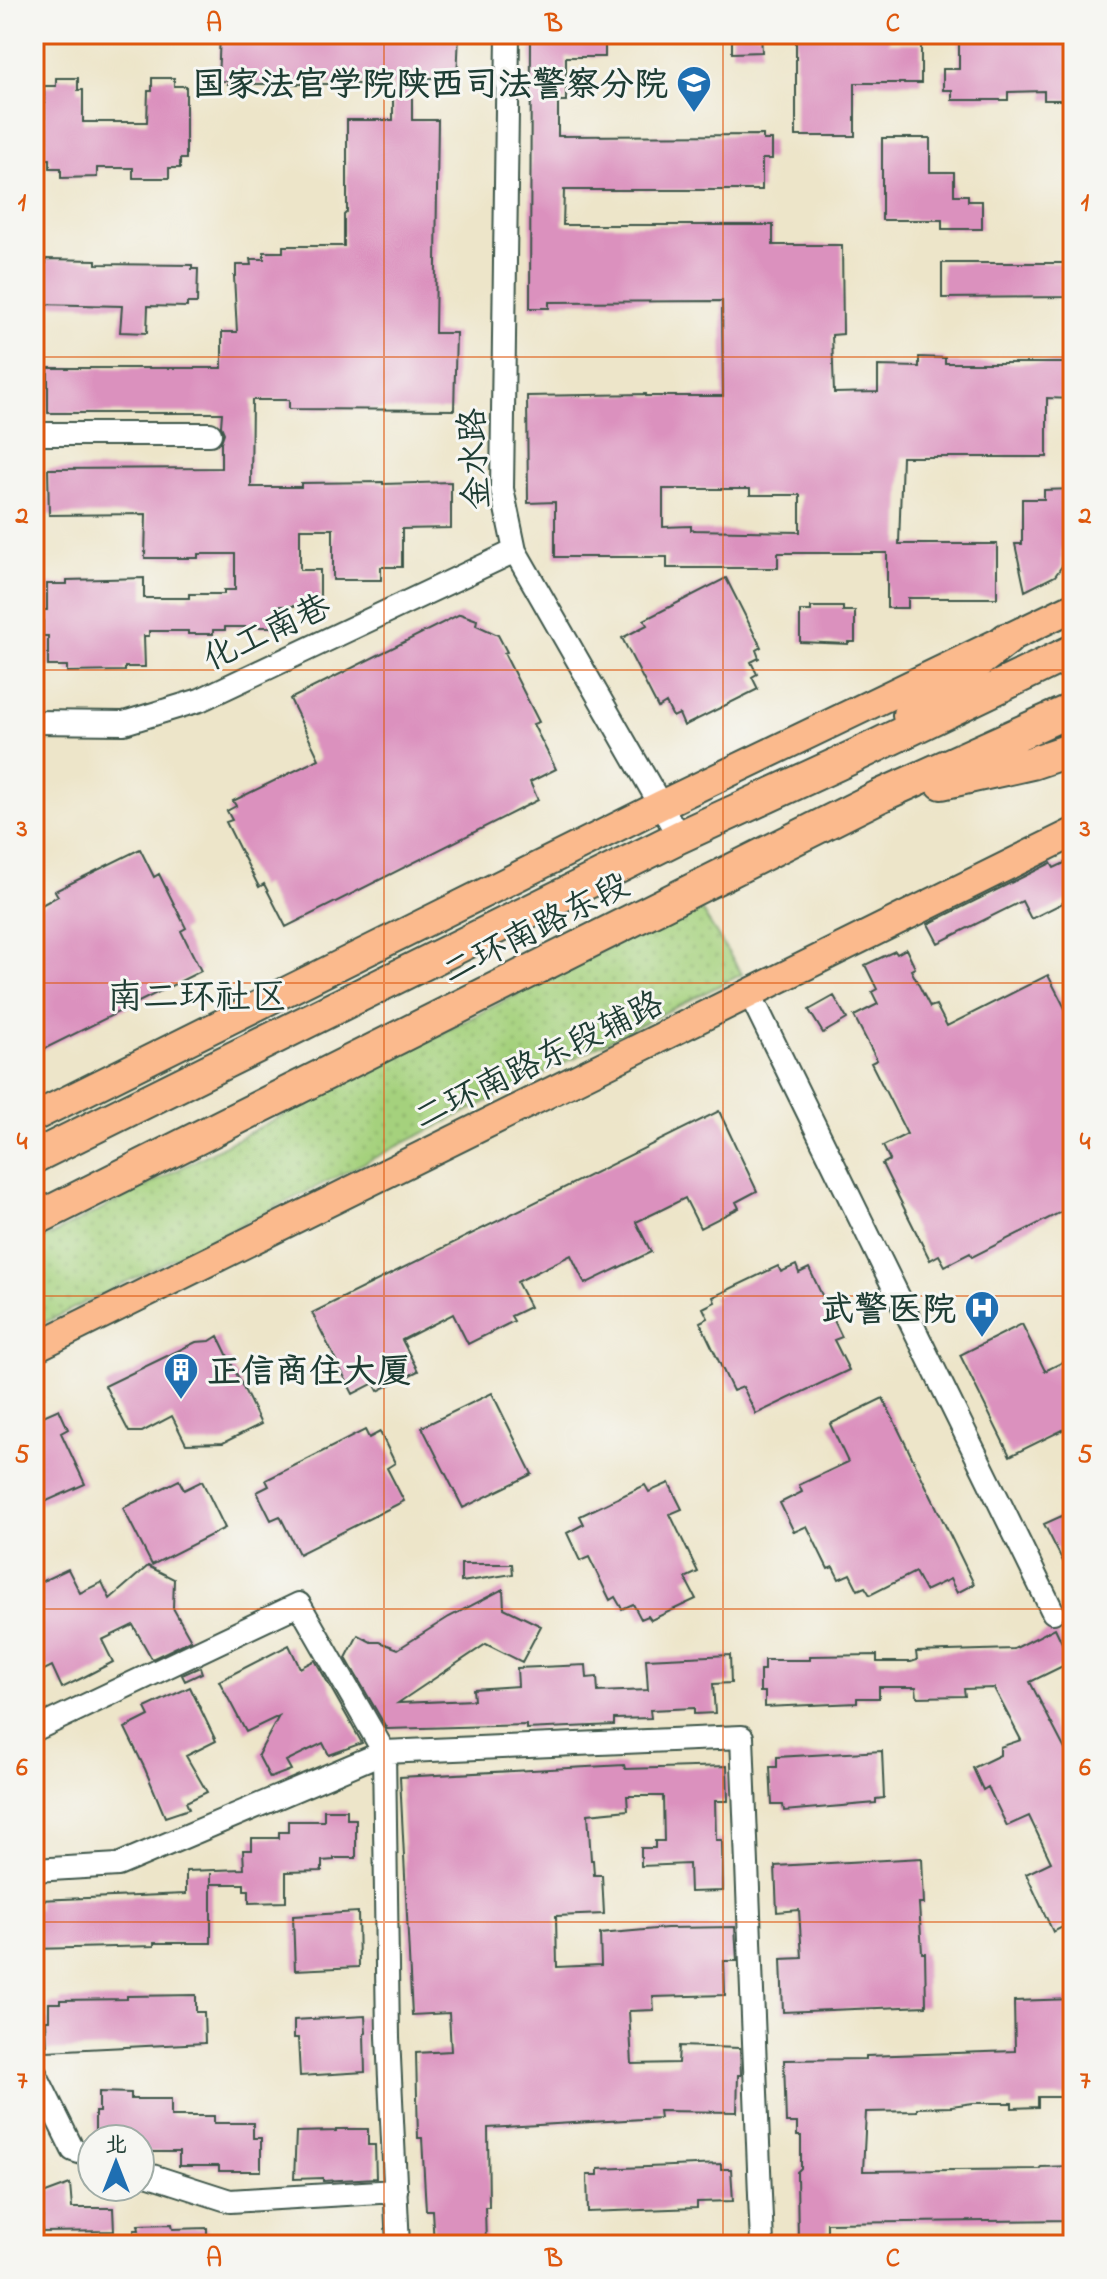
<svg xmlns="http://www.w3.org/2000/svg" width="1107" height="2279" viewBox="0 0 1107 2279" font-family="'Indie Flower','LXGW WenKai TC',sans-serif">
<defs>
<pattern id="grass-dots" width="8" height="8" patternUnits="userSpaceOnUse" patternTransform="scale(2)"><rect width="8" height="8" fill="#a5d17d"/><path d="M2 2h.1M6 6h.1" fill="none" stroke="#8eb46d" stroke-width="1.8" stroke-linecap="round"/></pattern>
</defs>
<rect width="100%" height="100%" fill="#f6f6f2"/>
<filter id="ink" filterUnits="userSpaceOnUse"><feTurbulence type="fractalNoise" baseFrequency=".0125" numOctaves="2"/><feDisplacementMap in="SourceGraphic" scale="16" xChannelSelector="R" yChannelSelector="G"/><feConvolveMatrix kernelMatrix="1 2 1 2 8 2 1 2 1" color-interpolation-filters="sRGB"/></filter>
<filter id="wash" filterUnits="userSpaceOnUse"><feTurbulence type="fractalNoise" baseFrequency=".006" numOctaves="4" result="noise"/><feDisplacementMap in="SourceGraphic" scale="32" xChannelSelector="R" yChannelSelector="G"/><feGaussianBlur stdDeviation="1.8" result="paint"/><feColorMatrix in="noise" values="0 0 0 0 0 0 0 0 0 0 0 0 0 0 0 0 0 1.4 0 .05"/><feComposite in="paint" operator="in"/></filter>
<g filter="url(#wash)">
<rect width="100%" height="100%" fill="#ede5c9"/>
<!-- grass -->
<path fill="url(#grass-dots)" stroke="#628758" stroke-width="2" d="M696,902L742,974L34,1328V1244Z"/>
<g id="blocks">
<!-- building -->
<path fill="#db91be" fill-rule="evenodd" d="M220,34H459L457,78H412V120H438L435,333H456L454,410L289,409V400H252L251,487H301V483L383,482V484L451,482V528L402,529V567H381V580H333V529H300V570H320V602H310V606H278V627H225V630H213V634H188V631H149V636H144L145,667H125V671L67,672V666H48V636H43V610H47V584H67V580L144,578V598H189V594H224V590H235V554H198V558H145L146,514L49,515L48,469L221,468V442L224,433L221,426L222,413H48V368H222V332H237L234,276H236V265H251L250,259H264V252H283V246H344V215L347,212V120H393V84H228L229,81H218Z
M531,34H605V57H566V101H558V136L763,135V140H772V159H762V190H564L563,225H773V245H842L843,334L832,335L834,393L878,392V366L919,367V357L945,358V363H1073V399L1047,398V457H902L899,544H997V598H908V608H887V553H778V568H667V557H555V502L528,503L527,396L646,394V396H723L722,301L549,302V308H530ZM663,489H750V495H800V532L691,530V526L663,527Z
M732,34H761L762,52L732,53Z
M796,34H890L889,43H921V83H855V136H796Z
M959,34H1073V100H1044V91L1008,92V100H952V90H943V69H959Z
M56,78H78V90H83V122H147L148,91H152V78H174V86H186V159H180V168H169V178H133V168H97V177L61,178V168H50V159H45L44,86H56Z
M882,138H930V172H954V195H968V201H982V229H942V220H882Z
M46,259L96,260V264L192,265V269H198L197,303H187V307L148,306L147,333L120,332L122,306L39,304V300H34V267H39V263H46Z
M942,263H1073V297L942,298Z
M1073,489V547H1062V566L1055,576L1025,591L1015,544H1022V499H1044V490Z
M726,578L761,647L756,650L759,658L751,662L757,674L752,677L758,689L684,726L679,714L673,717L666,703L658,708L622,638L647,625L644,620Z
M811,607H843V611H855V642H848V644L800,642V611H811Z
M460,614L477,620L476,625L498,635L507,652L504,653L539,722L533,724L556,769L530,782L538,800L286,927L264,884L259,887L239,848L226,822L232,820L227,811L236,806L233,801L319,759L290,699Z
M140,849L154,877L159,874L186,928L181,931L201,971L34,1054V909L58,896L55,891Z
M1073,859V898L1031,919L1022,901L938,943L928,924L1051,863L1054,868Z
M906,949L915,968L911,970L930,1007L936,1005L947,1026L1048,975L1073,1024V1206L972,1257L970,1253L945,1266L939,1255L930,1260L882,1164L890,1160L883,1146L907,1134L871,1063L877,1060L854,1016L878,1004L872,992L877,989L865,965L895,951L897,954Z
M834,996L847,1019L823,1033L809,1010Z
M719,1111L757,1191L736,1202L739,1208L700,1228L685,1198L657,1212L636,1222L651,1252L585,1284L571,1255L517,1282L530,1307L511,1316L514,1321L468,1344L453,1314L402,1340L418,1371L378,1391L374,1383L353,1394L312,1313Z
M796,1265L799,1273L809,1268L842,1337L834,1340L849,1370L756,1414L743,1387L733,1391L700,1322L708,1318L703,1308L715,1302L713,1297L778,1266L781,1272Z
M1022,1324L1045,1371L1073,1357V1425L1010,1456L960,1355Z
M218,1336L261,1424L223,1443L186,1444L172,1416L142,1432H129L105,1386L196,1342L210,1341Z
M492,1393L532,1474L463,1508L422,1427Z
M883,1398L974,1584L957,1593L950,1579L925,1591L915,1572L870,1595L865,1587L858,1590L850,1574L839,1579L833,1567L828,1569L807,1526L794,1532L780,1503L802,1492L799,1485L848,1462L830,1424Z
M59,1409L68,1429L61,1433L85,1484L40,1504L34,1492V1420Z
M365,1430L369,1438L380,1432L395,1463L387,1468L404,1501L299,1554L280,1516L271,1520L257,1492L269,1486L266,1480Z
M179,1480L184,1490L202,1481L225,1528L152,1565L123,1508Z
M669,1483L682,1509L670,1514L698,1572L685,1578L696,1599L651,1620L648,1616L641,1619L633,1604L622,1609L615,1597L610,1600L589,1557L580,1561L567,1533L584,1524L580,1516L645,1485L649,1492Z
M1066,1514L1068,1519L1073,1516V1581L1044,1524Z
M461,1564H512L513,1574L461,1582Z
M148,1566L174,1579L173,1608L191,1640L152,1659L133,1625L102,1640L113,1662L84,1677L62,1688L52,1666L34,1675V1585L68,1569L80,1593L102,1582L110,1599Z
M503,1589L504,1608L541,1626L522,1662L486,1644L398,1703L474,1700L473,1689L518,1686L517,1668L586,1665L587,1678L597,1677L598,1692L648,1690L646,1659L730,1655L731,1683L713,1684L715,1713L694,1714V1708L650,1710L651,1718L614,1719V1725L526,1729V1725L387,1729L346,1658L358,1635L371,1642H380L398,1649L449,1617Z
M1055,1628L1071,1662L1030,1682L1073,1765V1922L1053,1932L1026,1874L1051,1862L1029,1816L1007,1826L988,1787L983,1790L973,1768L1000,1755V1747L1021,1740L994,1688L964,1689L965,1696L917,1697L916,1687H879V1698H857V1703L765,1707V1692H760V1670H764V1660H810V1656L877,1655V1662H911L917,1660L916,1652L1014,1649Z
M289,1645L300,1668L315,1660L362,1743L329,1755L323,1743L286,1761L291,1770L270,1778L258,1755L279,1716L246,1732L219,1681Z
M200,1667L202,1673L185,1681L182,1675Z
M190,1687L216,1741L186,1756L207,1792L186,1802L189,1809L165,1817L145,1769L125,1728L149,1716L145,1708Z
M882,1751L884,1798L876,1799V1803L784,1811L783,1805H772L770,1767H777V1757Z
M624,1765L625,1769L727,1766L728,1801H715L716,1840H722L723,1891L690,1892L689,1864L641,1866V1848H655V1841H664L663,1796H627L628,1810L588,1814L591,1860H593L594,1875H602L604,1914L556,1916L557,1967L601,1965L600,1934L667,1928L735,1927L737,1961H724L725,1995L653,1997L654,2010L629,2011L632,2064L678,2063L679,2046L740,2048L741,2075H738L737,2112L659,2111L660,2118L488,2128L489,2207H485L486,2245H434L432,2210H426L422,2138H418L416,2053L451,2051L449,2013L412,2015L400,1777Z
M324,1810H347V1819H356V1858H334V1860L322,1861V1871L286,1872V1902L249,1903V1890H244V1884H211V1873V1943H154V1946L34,1949V1910L39,1909L38,1900L186,1894V1871L244,1869L243,1850H252V1838H279V1832H288V1821H324Z
M922,1858L924,1904H919L922,1953H925L926,2006L783,2012L781,1959L802,1958L799,1910L777,1912L775,1866Z
M358,1912L359,1967L295,1970L293,1916Z
M196,1995V2012H204L205,2043L47,2051L46,2020H49V2003H60V2000L127,1999V1996Z
M1073,1999V2097H1038V2107L1012,2108V2103H973L951,2106V2107L917,2108V2111L866,2112L863,2171L1039,2169L1041,2167L1073,2166V2220L827,2223V2245H798L797,2172L801,2168V2136H797V2123H786L784,2060L866,2059V2056L1015,2051L1014,2001Z
M365,2016L366,2033L364,2034L365,2072L300,2076L298,2038H294V2020Z
M99,2092L131,2093V2099H171V2116H214V2123H253V2138H261V2171H219V2166H179V2152H140V2139H95V2112H99Z
M336,2129H368V2145H375L376,2178L323,2181V2178L294,2179L296,2132L336,2131Z
M721,2164V2169H731L733,2201L697,2202V2208L588,2212L587,2175H598V2169Z
M70,2184L72,2208H113L114,2231L42,2232L43,2194Z
M172,2224L173,2229L207,2228V2245H134V2230H139L138,2225Z"/>
</g>
</g>
<g filter="url(#ink)">
<use href="#blocks" fill-opacity="0" stroke="#3e564a" stroke-width="2"/>
<g fill="none" stroke-linecap="round" stroke-linejoin="round">
<defs>
<path id="minor" d="M508,34L502,489L515,551L679,837
M34,434H210
M34,722L124,723L200,700L515,551
M750,994L1053,1612
M34,1730L299,1604L384,1752L388,2037L398,2245
M34,1870L118,1865L384,1752L742,1737L762,2245
M34,2071L73,2150L92,2156
M140,2172L230,2201L396,2191"/>
<path id="major" d="M34,1117L661,805L1073,607
M34,1348L1073,833"/>
<path id="highway" d="M909,715L1007,639
M942,783L1032,763L1073,749
M34,1157L679,837L857,755L1073,651
M34,1220L880,796L1073,709"/>
</defs>
<!-- minor casing -->
<use href="#minor" stroke="#3e564a" stroke-width="26"/>
<!-- major casing -->
<use href="#major" stroke="#3e564a" stroke-width="32"/>
<!-- highway casing -->
<use href="#highway" stroke="#3e564a" stroke-width="36"/>
<!-- minor -->
<use href="#minor" stroke="#fff" stroke-width="22"/>
<!-- major -->
<use href="#major" stroke="#fbba8d" stroke-width="28"/>
<!-- highway -->
<use href="#highway" stroke="#fbba8d" stroke-width="32"/>
</g>
</g>
<!-- grid -->
<path fill="none" stroke="#de580e" stroke-width="2" stroke-opacity="0.55" d="M384,34V2245M723,34V2245M34,357H1073M34,670H1073M34,983H1073M34,1296H1073M34,1609H1073M34,1922H1073"/>
<!-- icons -->
<defs>
<symbol id="school-pin" viewBox="-11 -11 22 30"><path d="M0 17L-7.5 6A9.5 9.5 0 1 1 7.5 6Z" fill="#1f6fb2" stroke="#f6f6f2"/><path d="M0-5L7-2L0 1L-7-2ZM-4 1L0 2.5L4 1V4Q0 6-4 4Z" fill="#fff"/></symbol>
<symbol id="hospital-pin" viewBox="-11 -11 22 30"><path d="M0 17L-7.5 6A9.5 9.5 0 1 1 7.5 6Z" fill="#1f6fb2" stroke="#f6f6f2"/><path d="M-5-5h3v3.5h4V-5h3V5h-3V1.5h-4V5h-3Z" fill="#fff"/></symbol>
<symbol id="building-pin" viewBox="-11 -11 22 30"><path d="M0 17L-7.5 6A9.5 9.5 0 1 1 7.5 6Z" fill="#1f6fb2" stroke="#f6f6f2"/><path d="M-4-6H4V6H1V3H-1V6H-4ZM-2.5-4.3h1.7v1.8h-1.7ZM.8-4.3h1.7v1.8H.8ZM-2.5-1h1.7V.8h-1.7ZM.8-1h1.7V.8H.8Z" fill="#fff"/></symbol>
</defs>
<g fill-rule="evenodd">
<use href="#school-pin" x="674" y="63" width="40" height="54"/>
<use href="#hospital-pin" x="962" y="1288" width="40" height="54"/>
<use href="#building-pin" x="161" y="1350" width="40" height="54"/>
</g>
<g text-anchor="middle" stroke-width="6" stroke-linejoin="round" paint-order="stroke">
<!-- poi labels -->
<g font-size="34" font-weight="bold" fill="#1f3d34" stroke="#f6f6f2" text-anchor="end">
<text x="668" y="95">国家法官学院陕西司法警察分院</text>
<text x="956" y="1320">武警医院</text>
<text x="207" y="1382" text-anchor="start">正信商住大厦</text>
</g>
<!-- street labels -->
<g font-size="34" fill="#1f3d34" stroke="#f6f6f2">
<text transform="translate(473 459) rotate(-93)" y="12">金水路</text>
<text transform="translate(266 631) rotate(-25)" y="12">化工南巷</text>
<text transform="translate(535 927) rotate(-27)" y="12">二环南路东段</text>
<text transform="translate(538 1059) rotate(-26)" y="12">二环南路东段辅路</text>
</g>
<!-- neighbourhood labels -->
<g font-size="36" fill="#1f3d34" stroke="#f6f6f2">
<text x="197" y="1008">南二环社区</text>
</g>
</g>
<!-- margin -->
<rect width="1107" height="2279" fill="none" stroke="#f6f6f2" stroke-width="88"/>
<!-- north arrow -->
<g transform="translate(116 2163)"><circle r="38" fill="#f6f6f2" stroke="#a0aca6" stroke-width="2"/>
<path d="M0-6L14 30L0 20L-14 30Z" fill="#1f6fb2"/>
<text y="-12" font-size="22" font-weight="bold" text-anchor="middle" fill="#1f3d34">北</text>
</g>
<rect x="44" y="44" width="1019" height="2191" fill="none" stroke="#de580e" stroke-width="3"/>
<g font-size="26" text-anchor="middle" font-weight="bold" fill="#de580e">
<text x="214" y="31">A</text>
<text x="554" y="31">B</text>
<text x="893" y="31">C</text>
<text x="22" y="210">1</text>
<text x="1085" y="210">1</text>
<text x="22" y="523">2</text>
<text x="1085" y="523">2</text>
<text x="22" y="836">3</text>
<text x="1085" y="836">3</text>
<text x="22" y="1149">4</text>
<text x="1085" y="1149">4</text>
<text x="22" y="1462">5</text>
<text x="1085" y="1462">5</text>
<text x="22" y="1775">6</text>
<text x="1085" y="1775">6</text>
<text x="22" y="2088">7</text>
<text x="1085" y="2088">7</text>
<text x="214" y="2266">A</text>
<text x="554" y="2266">B</text>
<text x="893" y="2266">C</text>
</g>
</svg>
